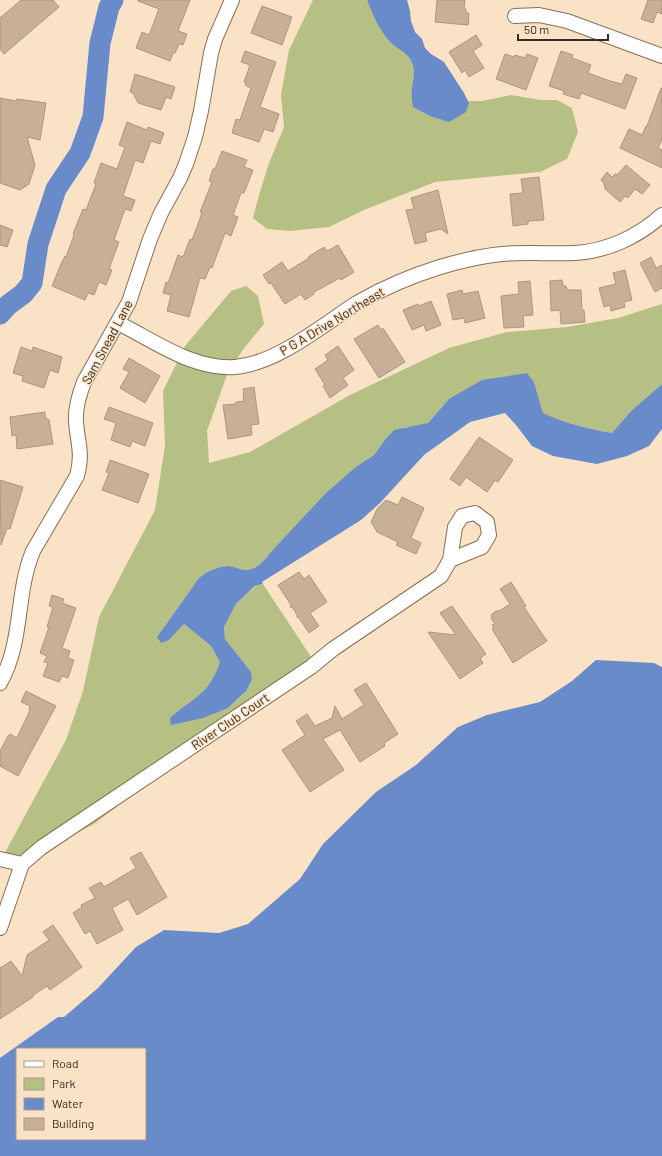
<svg xmlns="http://www.w3.org/2000/svg" width="662" height="1156" viewBox="0 0 662 1156" font-family="Barlow,sans-serif">
<rect width="100%" height="100%" fill="#fae2c6"/>
<!-- green -->
<path fill="#b7c084" d="M313,0H367C372,14 380,31 391,43C397,49 408,53 411,61C416,71 413,78 412,88C412,94 413,100 413,106L430,116L469,103L468,101H482L511,95L541,100H557L572,108L578,132L567,159L540,172L435,182L364,210L329,227L290,231L267,229L253,218L259,195L269,163L284,127L281,95L289,50Z
M246,286L258,296L264,324L245,347L228,372L207,431L209,463L250,452L350,395L449,348L507,332L567,327L618,318L662,304V384L631,411L612,433C588,429 565,423 543,413L534,382L449,399L428,423L415,427H405L384,441L374,455L357,466L269,554C263,562 257,569 247,570C240,570 234,566 228,566C217,567 207,571 199,578L157,637L169,640L184,624L211,646L220,662C216,673 210,686 200,694C190,703 179,709 170,718L228,708L246,691L252,680L251,673L225,639L224,627L236,604L256,586L263,584L317,666L199,743L94,824L25,860L2,858L66,740L83,691L99,617L155,510L165,445L163,391L185,346L231,291Z"/>
<!-- water -->
<path fill="#6a8bca" fill-rule="evenodd" d="M367,0H407L410,11L411,21L415,32L422,39L425,48L431,54L444,62L464,93L469,103L466,112L449,122L430,116L413,107C412,100 411,94 412,88C413,78 416,71 411,61C408,53 397,49 391,43C380,32 372,14 367,0Z
M527,373L534,382L543,413C565,423 588,429 612,433L631,411L662,384V429L649,446L627,456L597,464L553,456L532,446L516,425L505,413L470,422L424,455L380,503L361,520L262,582L263,584L255,586L236,604L224,627L225,639L251,672L252,680L246,691L228,708L203,718L171,725L170,718C179,709 190,703 200,694C210,686 216,673 220,662L211,646L184,624L169,640L161,643L157,637L199,578C207,571 217,567 228,566C234,566 240,570 247,570C257,569 263,562 269,554L325,494L357,466L374,455L384,441L394,430L428,423L449,399L482,380Z
M596,660L654,663L662,667V1156H0V1058L58,1017H64L98,988L136,947L164,930L219,933L248,924L300,879L323,844L376,792L416,765L458,727L487,715L540,702L572,681ZM17,1049H145V1139H17Z"/>
<g fill="none" stroke-linecap="round" stroke-linejoin="round">
<!-- river -->
<path stroke="#6a8bca" stroke-width="21" d="M0,314L8,305L23,294L32,283L38,244L56,189L80,153L93,117L100,43L109,7L113,0"/>
</g>
<!-- building -->
<path fill="#c7b095" stroke="#ad977c" d="M21,0H53L59,7L4,54L0,49V18Z
M138,0H190L178,31L187,34L183,45L179,44L175,53H173L170,61L136,48L142,32L149,35L159,9L138,1Z
M437,0H465L464,9H466V13H469L468,25L435,22Z
M648,0H662V14L657,12L653,23L641,19Z
M262,6L292,17L282,45L251,33Z
M476,35L482,45L473,51L484,68L469,77L465,70L462,73L449,52Z
M245,51L276,62L260,107L279,114L273,132L264,129L259,142L232,133L236,119L240,120L251,88L245,85L246,82H244L250,65L241,62Z
M561,51L573,55L572,58L591,65L588,73L610,81L622,84L626,74L637,78L625,109L581,93L579,99L563,94L564,91L549,86Z
M505,54L514,57L515,55L525,58L527,54L538,58L526,90L496,79Z
M135,74L175,87L171,99L166,97L161,110L138,103L133,93L130,92Z
M661,88H662V140L658,148L662,150V168L620,148L629,129L642,135L646,126H647Z
M0,98L16,101L17,99L46,103L40,140L27,137L35,165L29,184L20,190L0,183Z
M127,122L147,130L148,127L164,133L160,144L151,141L143,163L135,160L123,196L135,200L131,211L125,209L114,240L119,242L109,269L112,270L106,285L99,282L94,295L88,293L85,300L52,286L61,264L65,256L66,257L74,235L73,234L83,209L86,210L96,184L94,183L101,163L117,169L125,147L119,145Z
M222,151L247,160L244,167L253,170L244,193H241L233,215L238,217L231,236L225,233L212,268L210,267L205,279L200,278L189,317L167,311L171,295L163,293L166,282L168,283L178,255L183,257L190,239L192,240L202,213L200,212L212,182L209,181L213,169H215Z
M626,165L650,185L642,194L635,189L628,198L625,196L620,202L605,189L604,183L601,180L607,172L612,177L615,174L617,175Z
M539,177L544,220L528,221V224L513,226L510,194L523,193L521,179Z
M438,190L448,234L441,229L425,233L427,241L415,244L406,210L414,209L411,198Z
M0,225L13,230L7,247L0,245Z
M338,245L354,272L341,280L340,278L314,292V294L305,300L301,294L285,304L271,283L269,284L263,275L282,262L288,271L309,258L308,257L324,247L327,251Z
M651,257L656,268L662,265V288L655,292L640,263Z
M625,270L632,300L624,302L625,307L611,311L610,305L604,307L599,288L616,284L613,273Z
M562,280L563,286H566L567,290H581L582,310H584L585,322L561,324L560,310L551,311L550,281Z
M530,281L533,315L523,316L524,327L504,328L501,296L519,294L518,282Z
M462,290L463,294L478,291L485,318L465,323L464,318L453,320L447,294Z
M431,301L441,325L426,331L424,325L412,330L403,310L418,304L419,306Z
M378,325L381,330L383,328L405,362L379,378L354,339Z
M338,346L354,370L343,378L348,385L330,398L323,386L325,385L315,369L328,360L325,355Z
M21,347L32,351L33,347L62,357L58,373L50,370L44,388L22,381L23,376L13,373Z
M129,358L160,376L145,403L120,388L129,372L123,369Z
M254,387L259,424L251,425L252,435L228,439L223,405L236,404V402L244,401L243,389Z
M109,407L153,423L145,446L132,441L130,447L111,440L116,423L104,419Z
M45,412V417L49,420L53,444L17,449L16,435L12,436L10,417Z
M479,437L513,460L498,482L495,480L487,492L466,477L460,486L450,479Z
M110,460L149,474L138,503L102,490L109,473L106,472Z
M0,480L23,487L10,529L7,528L1,545Z
M402,497L424,508L411,538L421,543L416,554L396,545L398,542L377,532L371,522L377,509L386,500L398,505Z
M299,572L304,579L309,575L327,602L310,613L319,626L309,633L299,618L297,617V615L293,608L290,607L291,605L278,585Z
M511,582L526,606L524,607L547,641L513,663L492,629L494,628L492,625L495,624L491,618L492,614L496,611H499L510,604L500,589Z
M52,595L64,599L62,603L76,608L62,648L70,651L68,658L74,660L68,678L62,676L59,682L43,676L48,663L44,662L47,656L40,653L49,627H47L53,607L49,606Z
M452,606L486,654L480,658L483,663L460,679L428,632L456,635L440,613Z
M366,683L398,734L384,743L385,746L360,762L340,730L323,739L344,770L310,792L282,750L305,735L296,721L307,714L315,726L332,718L335,706L342,719L364,705L354,690Z
M26,691L56,706L18,776L0,766V751L8,736L10,734L17,738L30,710H29L30,706L21,702Z
M141,852L167,897L137,915L128,899L112,908L123,930L97,944L90,931L85,934L73,913L82,907L81,905L95,898L89,888L101,882L104,887L136,868L130,858Z
M53,925L82,967L50,990L47,986L32,996L33,997L0,1019V968L11,961L22,976L27,955L49,940L43,932Z"/>
<g fill="none" stroke-linecap="round" stroke-linejoin="round">
<defs>
<path id="minor" d="M515,16L539,15L567,21L662,56
M118,323C155,341 193,370 235,367C278,363 321,326 357,303C383,288 411,276 440,267C460,261 481,256 502,254C526,252 551,254 575,253C607,251 638,237 662,215
M475,513L487,522L489,535L482,547L450,560L455,527L462,516Z
M0,683C24,640 15,595 33,551L77,476C83,453 78,445 76,422C75,408 79,395 84,382L129,302L150,239L161,213L180,178L186,164L195,137L201,111L211,53L215,39L232,0
M0,859L22,864L42,847L311,667L333,649L441,576L450,560
M0,928L22,864"/>
</defs>
<!-- minor casing -->
<use href="#minor" stroke="#846f56" stroke-width="16"/>
<!-- minor -->
<use href="#minor" stroke="#fff" stroke-width="14"/>
</g>
<g text-anchor="middle" stroke-width="3" stroke-linejoin="round" paint-order="stroke">
<!-- street labels -->
<g font-size="13" fill="#362d22" stroke="#fae2c6">
<text transform="translate(332 321) rotate(-31)" y="5">P G A Drive Northeast</text>
<text transform="translate(107 342) rotate(-62)" y="5">Sam Snead Lane</text>
<text transform="translate(230 721) rotate(-34)" y="5">River Club Court</text>
</g>
</g>
<!-- legend -->
<rect x="16" y="1048" width="130" height="92" fill="#fae2c6" stroke="#ac9a84"/>
<rect x="24" y="1061" width="20" height="6" fill="#ffffff" stroke="#ac9a84"/>
<text x="52" y="1068" font-size="12" fill="#362d22">Road</text>
<rect x="24" y="1078" width="20" height="12" fill="#b7c084" stroke="#ac9a84"/>
<text x="52" y="1088" font-size="12" fill="#362d22">Park</text>
<rect x="24" y="1098" width="20" height="12" fill="#6a8bca" stroke="#ac9a84"/>
<text x="52" y="1108" font-size="12" fill="#362d22">Water</text>
<rect x="24" y="1118" width="20" height="12" fill="#c7b095" stroke="#ac9a84"/>
<text x="52" y="1128" font-size="12" fill="#362d22">Building</text>
<!-- scale -->
<path d="M518 34v6h90v-6" fill="none" stroke="#362d22" stroke-width="2"/>
<text x="524" y="34" font-size="12" fill="#362d22" stroke="#fae2c6" stroke-width="3" paint-order="stroke">50 m</text>
</svg>
